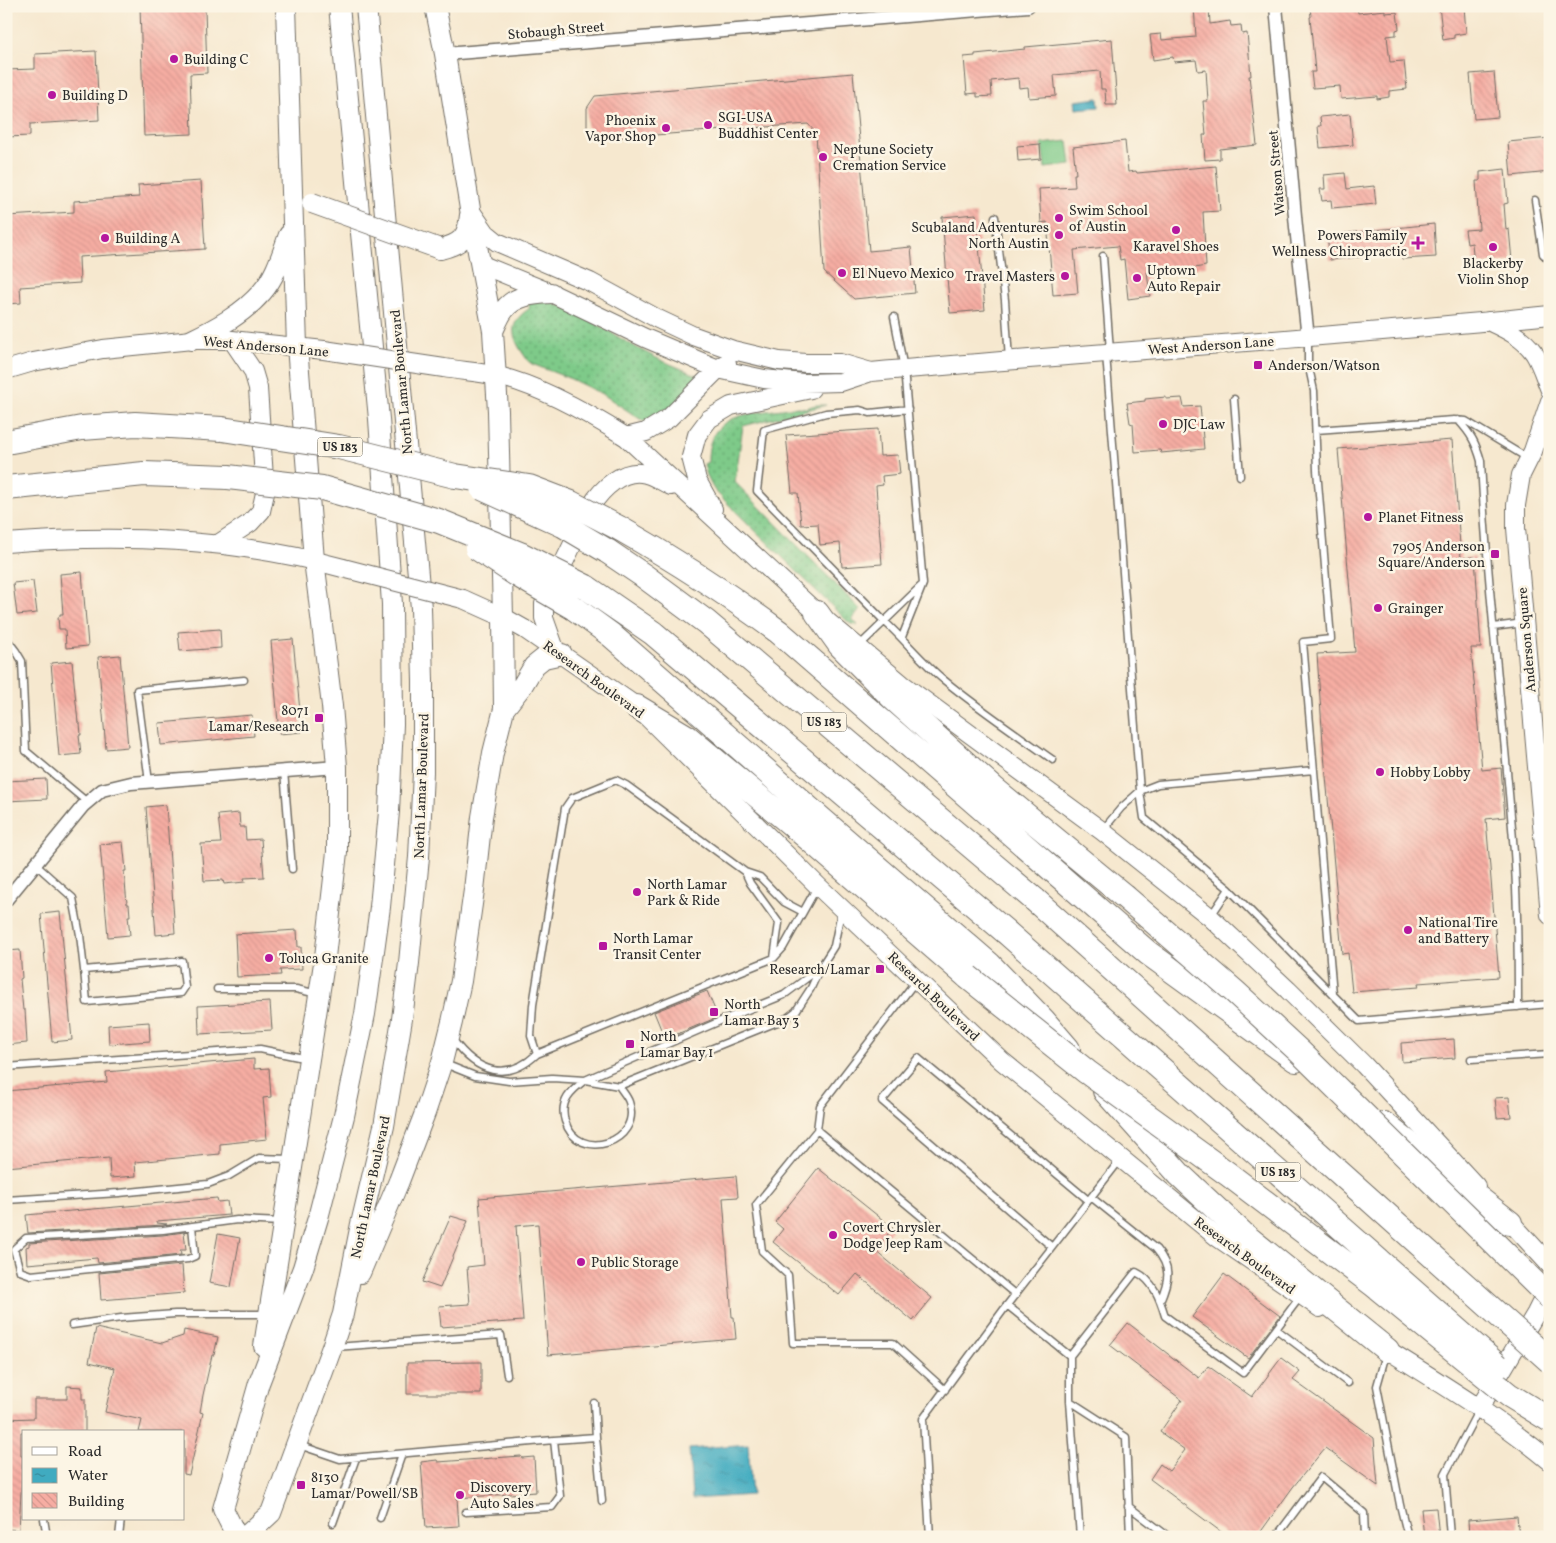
<svg xmlns="http://www.w3.org/2000/svg" width="1556" height="1543" viewBox="0 0 1556 1543" font-family="Vollkorn,serif">
<defs>
<pattern id="grass-dots" width="8" height="8" patternUnits="userSpaceOnUse" patternTransform="scale(1.25)"><rect width="8" height="8" fill="#7eca89"/><path d="M2 2h.1M6 6h.1" fill="none" stroke="#67a470" stroke-width="1.8" stroke-linecap="round"/></pattern>
<pattern id="water-ripples" width="26" height="14" patternUnits="userSpaceOnUse" patternTransform="scale(1.25)"><rect width="26" height="14" fill="#40abc0"/><path d="M2 4q2-2 4 0t4 0M15 11q2-2 4 0t4 0" fill="none" stroke="#368b9c"/></pattern>
<pattern id="building-back-hatch" width="6" height="6" patternUnits="userSpaceOnUse" patternTransform="scale(1.25)"><rect width="6" height="6" fill="#f6ada3"/><path d="M-1 5l2 2M0 0l6 6M5-1l2 2" fill="none" stroke="#d3958c"/></pattern>
</defs>
<rect width="100%" height="100%" fill="#fcf5e5"/>
<filter id="ink" filterUnits="userSpaceOnUse"><feTurbulence type="fractalNoise" baseFrequency=".02" numOctaves="2"/><feDisplacementMap in="SourceGraphic" scale="10" xChannelSelector="R" yChannelSelector="G"/><feConvolveMatrix kernelMatrix="1 2 1 2 8 2 1 2 1" color-interpolation-filters="sRGB"/></filter>
<filter id="wash" filterUnits="userSpaceOnUse"><feTurbulence type="fractalNoise" baseFrequency=".0096" numOctaves="4" result="noise"/><feDisplacementMap in="SourceGraphic" scale="20" xChannelSelector="R" yChannelSelector="G"/><feGaussianBlur stdDeviation="1.12" result="paint"/><feColorMatrix in="noise" values="0 0 0 0 0 0 0 0 0 0 0 0 0 0 0 0 0 1.4 0 .05"/><feComposite in="paint" operator="in"/></filter>
<g filter="url(#wash)">
<rect width="100%" height="100%" fill="#f6e8cf"/>
<!-- grass -->
<path fill="url(#grass-dots)" stroke="#547a5a" d="M544,301C578,308 612,335 643,351C661,361 680,368 699,376L668,412L665,409C658,415 653,422 643,421L604,395L571,379L532,364C527,361 525,356 522,352C509,332 511,321 530,308L528,304Z
M817,405H826L743,426L735,482L861,610L853,617V620L858,625L851,624L847,621L715,491C709,482 706,474 704,464L708,462C707,422 734,415 767,411C777,410 788,408 798,407C801,407 803,408 806,408C810,407 813,405 817,405Z"/>
<!-- pitch -->
<path fill="#7eca89" stroke="#547a5a" d="M1068,141L1071,165L1045,168L1042,144Z"/>
<!-- water -->
<path fill="url(#water-ripples)" stroke="#366b76" d="M1098,98L1099,107L1076,109L1075,101Z
M748,1444L752,1495L692,1499L689,1449Z"/>
<g id="blocks">
<!-- building -->
<path fill="url(#building-back-hatch)" d="M140,6H192V10L205,9L207,73L190,74L192,134L144,136Z
M1194,6H1209L1210,24L1230,21L1231,26L1241,25L1242,34L1247,33L1251,76H1249L1257,145L1220,149V159L1205,160L1203,135H1206L1203,101H1208L1206,70L1198,71L1196,60L1174,62L1173,57L1153,60L1150,35L1161,34L1162,40L1196,37Z
M1310,6H1357L1358,13L1385,10V13L1397,12L1399,29L1396,30V35L1387,36L1390,62L1404,61L1407,89L1389,91V97L1377,99V96L1341,99L1340,86L1313,88L1311,72H1315L1310,17H1311Z
M1439,6H1464L1466,33L1454,35V38L1443,40Z
M1112,39L1117,105H1106L1105,89H1101L1100,71L1054,75L1056,96L1029,98L1028,87L1019,88L1018,78L991,81L992,96L977,97V93L967,94L964,57L975,56V54L1025,49V47Z
M96,51L99,120L30,124V136L6,137V70L35,69V54Z
M1494,72L1498,117L1474,119L1470,74Z
M853,73L869,251L911,247L915,293L854,299L824,272L816,133L808,124L599,139L587,128V108L595,96Z
M1350,114L1353,145L1320,148L1318,126H1321L1320,117Z
M1550,138V172L1511,176L1508,142Z
M1125,141L1128,172L1136,171L1137,173L1216,166L1220,211L1203,212L1206,266L1194,268V269L1147,272L1150,296L1128,299L1124,259L1120,260L1118,246L1074,250L1078,293L1053,295L1047,222L1041,223L1039,189L1075,187L1074,174H1076L1073,147Z
M1040,144L1041,159L1018,161L1017,146Z
M1505,169L1508,203L1504,204L1506,230L1509,229L1512,261L1474,265L1472,243L1467,244L1465,230L1479,229L1476,181H1480V172Z
M1345,173L1347,189L1374,186L1376,204L1332,208L1331,200L1322,201L1320,189H1325L1324,175Z
M201,181L205,249L79,257L80,283L20,287L21,303L6,304L7,216L74,212V201L139,197L138,185Z
M976,214L985,310L950,313L942,217Z
M1434,224L1436,257L1402,259L1401,253L1330,260L1327,235Z
M1166,397V399L1182,398L1184,407L1200,406L1204,449L1161,453L1160,450L1135,452L1133,424L1130,423L1127,403L1145,401V399Z
M878,429L880,456L898,455L900,474L882,476L883,485L876,486L882,564L842,567L840,543L820,545L818,524L801,525L798,493H792L786,435Z
M1452,440L1461,558L1475,557L1481,648H1471L1482,770L1501,768L1505,817L1486,819L1499,977L1418,983L1419,987L1352,992L1348,953L1342,954L1323,743L1317,654L1355,652L1338,449Z
M82,572L88,646L66,648L65,629H59L58,617L60,616V614H63L60,574Z
M33,581L37,613L17,615L13,583Z
M220,629L221,648L180,651L178,632Z
M293,639L302,732L279,734L271,641Z
M120,655L128,747L106,749L98,657Z
M72,661L78,723H80L81,735H79L81,754L59,756L51,663Z
M252,715L254,736L161,745L159,723Z
M46,779L47,799L6,801V781Z
M166,805L175,933L156,935L146,807Z
M239,813L240,827H245L246,840L261,839L264,877L244,878L245,882L224,884L223,880L204,881L201,844L221,843L218,815Z
M123,842L126,871H124L127,904H129L130,916H128L130,935L108,937L100,844Z
M60,912L72,1040L52,1042L41,914Z
M297,930L298,947H301L302,969L280,970L281,975L237,977L235,934Z
M20,950L22,978L20,979L23,1010H25L27,1043L6,1045V951Z
M707,991L718,1017L665,1039L654,1012Z
M270,1002L272,1030L199,1034L198,1006Z
M149,1022L150,1041L109,1044L108,1025Z
M1454,1039L1455,1058L1402,1062L1401,1043Z
M254,1059V1069L269,1068L271,1097L263,1098L267,1139L220,1144V1154L135,1162L136,1176L110,1178L109,1158L6,1167V1091L107,1082L106,1072Z
M1509,1097L1511,1117L1497,1118L1495,1098Z
M818,1168L893,1228L875,1250L932,1298L913,1321L857,1274L839,1295L773,1242L783,1229L775,1222Z
M736,1176L738,1197L723,1198L732,1317H734L736,1339L548,1355L538,1224L516,1226L523,1321L441,1327L439,1306L470,1304L467,1267L484,1265L479,1198Z
M217,1198L218,1202L227,1201L229,1215L157,1221V1223L167,1224L163,1225L28,1233L26,1215Z
M451,1216L468,1221L440,1288L422,1282Z
M184,1232L186,1250H180L181,1255L98,1263L97,1258L27,1264L26,1247L29,1246V1243L163,1235Z
M218,1234L240,1238L231,1287L209,1283Z
M182,1265L184,1293L101,1300L99,1273Z
M1224,1274L1280,1316L1248,1358L1192,1317Z
M1128,1323L1199,1378L1208,1366L1252,1397L1281,1358L1300,1372L1293,1380L1374,1438L1378,1486L1325,1448L1293,1487L1257,1537H1228L1150,1479L1160,1464L1169,1471L1185,1450L1160,1432L1182,1400L1110,1345Z
M96,1328L162,1343L183,1336L184,1330L218,1337L214,1355H212L203,1395L200,1412L203,1413L189,1475L184,1474V1432H139L142,1420L105,1412L115,1368L89,1362Z
M481,1362V1394H407V1363Z
M67,1386L82,1387V1399H85V1432H21V1456H23L19,1530L6,1529L8,1485H6V1419L34,1418V1399H67Z
M521,1456L522,1458L534,1457L536,1492L457,1498L459,1526L426,1528L421,1462L437,1460L438,1462Z
M1436,1508L1439,1537H1424L1421,1509Z
M1517,1516L1519,1537H1469L1468,1520Z"/>
</g>
</g>
<g filter="url(#ink)">
<use href="#blocks" fill-opacity="0" stroke="#726d64" stroke-width="1"/>
<g fill="none" stroke-linecap="round" stroke-linejoin="round">
<defs>
<path id="service" d="M1535,200L1543,254L1550,261
M995,217L1005,300L1009,360
M1103,256L1110,351
M894,317L904,369L923,584L902,637
M1308,340V363L1314,391L1317,470L1331,639L1303,642L1333,994
M1106,354L1140,791L1144,818L1229,889L1359,1021L1550,1004
M1234,399L1240,476
M908,409L870,413L860,410L826,413L764,430L757,491L884,621C905,640 922,662 944,680C979,709 1017,734 1053,760
M1458,420C1471,434 1476,443 1481,461C1487,592 1504,722 1514,852C1518,904 1518,955 1518,1007
M1316,430L1454,420L1466,421L1529,459
M1493,627L1524,623
M6,638L16,651L22,661L26,751L87,802
M858,647L921,586
M284,771L292,869
M149,782L137,690L244,680
M1102,831L1121,808L1140,791L1158,784L1314,770
M35,864L73,898L80,935L84,970L182,961L185,987L181,993L87,1002L84,970
M745,872L750,883L779,923L774,958
M1210,917L1229,889
M217,989H296L318,994
M453,1040C477,1072 506,1083 537,1054L774,958L783,948L817,887
M537,1054L531,1036L533,1005L565,808L572,798L616,780L626,785L745,872L760,877L784,902L803,912
M1471,1059L1550,1054
M445,1064L475,1076L509,1081L552,1078L585,1080L619,1086L787,1018L796,1011L811,988L820,968L834,946L841,912
M6,1067L260,1049L308,1059
M619,1086C622,1091 627,1096 629,1102C643,1142 578,1164 565,1121C559,1101 571,1091 585,1080L718,1022L784,995L819,969
M817,1130L820,1106L915,982
M1091,1197L1156,1249C1172,1268 1169,1280 1160,1301
M6,1200L119,1193L208,1184L229,1176L259,1158L290,1159
M192,1226L195,1256L188,1259L31,1275L20,1271L14,1249L26,1238L163,1230L237,1220L282,1222
M1052,1247L882,1101L918,1058L1088,1200
M1007,1305L1070,1356V1401L1080,1537
M72,1325L121,1318L175,1314H266
M1276,1329L1348,1383
M335,1347L501,1335L507,1375
M1386,1354L1377,1386L1400,1505L1408,1537
M1070,1356L1134,1274L1136,1272C1153,1280 1160,1299 1165,1316L1243,1373L1300,1297
M945,1390L893,1343H793L788,1275L762,1251L756,1205L817,1130L1016,1295
M1070,1401L1126,1437L1130,1537
M594,1403L596,1437
M554,1440L596,1437L602,1501
M299,1445L340,1459L554,1440L560,1496L552,1507L466,1512
M1128,1506L1169,1537
M380,1518L402,1454
M44,1519L47,1537
M333,1523L356,1458
M119,1537L121,1519
M930,1537L923,1419L1007,1305L1120,1160
M1276,1537L1321,1477L1364,1513L1365,1537
M1450,1537L1445,1474L1478,1411"/>
<path id="minor" d="M1276,6L1296,227L1308,338
M445,54L1028,6
M6,900L83,806L102,790L131,783L337,767"/>
<path id="secondary" d="M470,210L486,233L497,242L590,282L658,319L694,336L733,350L779,361L806,363H840L871,372
M480,264L551,293L645,338L718,369L764,379L803,383L841,382L871,372C1097,352 1324,339 1550,315
M1488,321C1505,329 1523,337 1534,353C1541,364 1545,378 1550,390
M444,368C462,371 480,372 498,376C541,386 588,413 626,437L817,613L902,684L1102,831L1210,917L1288,990L1364,1065L1476,1186
M6,370L33,362L103,349L192,340H232L324,350
M1550,401L1533,451L1521,475L1516,505V528L1550,915
M626,437L646,432L669,418L718,369L727,363
M713,509L697,480L691,457L697,435L709,419L731,406L811,389
M6,543C121,534 231,538 343,568
M218,544L250,523L261,511L265,493L258,388L253,371L232,340
M463,599L503,617L526,630L637,707L818,886L1002,1061L1217,1237L1320,1308
M555,649L544,618V604L591,506C601,490 623,467 646,474C654,476 663,482 671,486
M1503,1214L1550,1265
M1378,1344C1437,1381 1497,1417 1550,1461
M1479,1409L1536,1313L1550,1285"/>
<path id="primary" d="M440,249C461,244 468,238 470,215
M493,331C496,325 499,316 504,310C515,295 534,294 551,293
M192,340C217,328 243,314 262,292C276,276 282,254 289,235
M504,709L522,686L534,666L544,658L562,654
M360,1273L399,1181L425,1113L442,1062L452,1022L461,981L474,890L482,817L493,753L504,709L503,617L498,411L493,331L470,209L445,54L435,6
M264,1346L325,957L337,852V767L332,706L314,560L297,346L286,6
M237,1537L223,1509L259,1383L303,1268L318,1218L344,1116L365,1014L373,958L380,907L389,812L393,724L392,604L379,419L339,6
M245,1537L271,1513L332,1347L343,1314L361,1224L384,1126L402,1019L409,963L419,857L423,772V681L421,608L366,6"/>
<path id="motorway" d="M6,442L82,428L135,424L222,429
M6,488L144,474L228,477
M619,528C675,560 728,594 779,632L1148,953L1296,1060
M607,551L644,576L706,622L1035,900
M586,587L653,633L1006,932
M574,608L611,635L821,819L989,964L1043,1020L1068,1049
M817,613L840,645L893,698L993,788L1124,896
M637,707L687,737L808,838L968,977
M1105,1091L1180,1175L1242,1233L1387,1350
M1384,1124L1510,1223"/>
</defs>
<!-- service casing -->
<use href="#service" stroke="#726d64" stroke-width="9"/>
<!-- minor casing -->
<use href="#minor" stroke="#726d64" stroke-width="15"/>
<!-- secondary casing -->
<use href="#secondary" stroke="#726d64" stroke-width="20"/>
<!-- primary casing -->
<use href="#primary" stroke="#726d64" stroke-width="22"/>
<!-- motorway casing -->
<use href="#motorway" stroke="#726d64" stroke-width="26"/>
<!-- service -->
<use href="#service" stroke="#fff" stroke-width="6"/>
<!-- minor -->
<use href="#minor" stroke="#fff" stroke-width="12"/>
<!-- secondary -->
<use href="#secondary" stroke="#fff" stroke-width="18"/>
<!-- primary -->
<use href="#primary" stroke="#fff" stroke-width="20"/>
<!-- motorway -->
<use href="#motorway" stroke="#fff" stroke-width="24"/>
<defs>
<path id="secondary-bridge" d="M324,350L444,368
M343,568L463,599"/>
<path id="primary-bridge" d="M312,203L440,249"/>
<path id="motorway-bridge" d="M222,429L339,447L455,476L529,487L571,503L619,528
M228,477L322,488L439,521L520,554L586,587
M482,488L563,525L607,551
M477,548L516,574L574,608
M1124,896L1235,992L1300,1052L1550,1298
M1035,900L1550,1361
M1006,932L1498,1366
M968,977L1087,1072L1228,1174L1374,1285L1509,1395L1550,1420"/>
</defs>
<!-- secondary-bridge casing -->
<use href="#secondary-bridge" stroke="#726d64" stroke-width="20" stroke-linecap="butt"/>
<!-- primary-bridge casing -->
<use href="#primary-bridge" stroke="#726d64" stroke-width="22" stroke-linecap="butt"/>
<!-- motorway-bridge casing -->
<use href="#motorway-bridge" stroke="#726d64" stroke-width="26" stroke-linecap="butt"/>
<!-- secondary-bridge -->
<use href="#secondary-bridge" stroke="#fff" stroke-width="18"/>
<!-- primary-bridge -->
<use href="#primary-bridge" stroke="#fff" stroke-width="20"/>
<!-- motorway-bridge -->
<use href="#motorway-bridge" stroke="#fff" stroke-width="24"/>
</g>
</g>
<!-- markers -->
<g fill="#b5179e" stroke="#fcf5e5" stroke-width="2">
<circle cx="174" cy="59" r="5"/>
<circle cx="52" cy="95" r="5"/>
<circle cx="708" cy="125" r="5"/>
<circle cx="666" cy="128" r="5"/>
<circle cx="823" cy="157" r="5"/>
<circle cx="1059" cy="218" r="5"/>
<circle cx="1176" cy="230" r="5"/>
<circle cx="1059" cy="235" r="5"/>
<circle cx="105" cy="238" r="5"/>
<path d="M1415.5 235.5h5v5h5v5h-5v5h-5v-5h-5v-5h5z"/>
<circle cx="1493" cy="247" r="5"/>
<circle cx="842" cy="273" r="5"/>
<circle cx="1065" cy="276" r="5"/>
<circle cx="1137" cy="278" r="5"/>
<rect x="1253" y="360" width="10" height="10" rx="2.5"/>
<circle cx="1163" cy="424" r="5"/>
<circle cx="1368" cy="517" r="5"/>
<rect x="1490" y="549" width="10" height="10" rx="2.5"/>
<circle cx="1378" cy="608" r="5"/>
<rect x="314" y="713" width="10" height="10" rx="2.5"/>
<circle cx="1380" cy="772" r="5"/>
<circle cx="637" cy="892" r="5"/>
<circle cx="1408" cy="930" r="5"/>
<rect x="598" y="941" width="10" height="10" rx="2.5"/>
<circle cx="269" cy="958" r="5"/>
<rect x="875" y="964" width="10" height="10" rx="2.5"/>
<rect x="709" y="1007" width="10" height="10" rx="2.5"/>
<rect x="625" y="1039" width="10" height="10" rx="2.5"/>
<circle cx="833" cy="1235" r="5"/>
<circle cx="581" cy="1262" r="5"/>
<rect x="296" y="1480" width="10" height="10" rx="2.5"/>
<circle cx="460" cy="1495" r="5"/>
</g>
<g text-anchor="middle" stroke-width="5" stroke-linejoin="round" paint-order="stroke">
<!-- shield labels -->
<g fill="#fcf5e5" stroke="#6a6863" stroke-width="1">
<rect x="317.5" y="437.5" width="45" height="19" rx="4"/>
<rect x="801.5" y="712.5" width="45" height="19" rx="4"/>
<rect x="1255.5" y="1162.5" width="45" height="19" rx="4"/>
</g>
<g font-size="12" font-weight="bold" fill="#2b2b2b">
<text x="340" y="451">US 183</text>
<text x="824" y="726">US 183</text>
<text x="1278" y="1176">US 183</text>
</g>
<!-- street labels -->
<g font-size="14" fill="#2b2b2b" stroke="#fcf5e5">
<text transform="translate(556 30) rotate(-5)" y="5">Stobaugh Street</text>
<text transform="translate(1276 173) rotate(-95)" y="5">Watson Street</text>
<text transform="translate(1211 345) rotate(-4)" y="5">West Anderson Lane</text>
<text transform="translate(266 346) rotate(5)" y="5">West Anderson Lane</text>
<text transform="translate(401 382) rotate(-95)" y="5">North Lamar Boulevard</text>
<text transform="translate(1526 640) rotate(-95)" y="5">Anderson Square</text>
<text transform="translate(594 679) rotate(36)" y="5">Research Boulevard</text>
<text transform="translate(421 786) rotate(-88)" y="5">North Lamar Boulevard</text>
<text transform="translate(934 996) rotate(44)" y="5">Research Boulevard</text>
<text transform="translate(370 1187) rotate(-78)" y="5">North Lamar Boulevard</text>
<text transform="translate(1245 1255) rotate(36)" y="5">Research Boulevard</text>
</g>
<!-- poi labels -->
<g font-size="14" fill="#2b2b2b" stroke="#fcf5e5" text-anchor="start">
<text x="184" y="64">Building C</text>
<text x="62" y="100">Building D</text>
<text x="718" y="122">SGI-USA<tspan x="718" dy="16">Buddhist Center</tspan></text>
<text x="656" y="125" text-anchor="end">Phoenix<tspan x="656" dy="16">Vapor Shop</tspan></text>
<text x="833" y="154">Neptune Society<tspan x="833" dy="16">Cremation Service</tspan></text>
<text x="1069" y="215">Swim School<tspan x="1069" dy="16">of Austin</tspan></text>
<text x="1049" y="232" text-anchor="end">Scubaland Adventures<tspan x="1049" dy="16">North Austin</tspan></text>
<text x="1407" y="240" text-anchor="end">Powers Family<tspan x="1407" dy="16">Wellness Chiropractic</tspan></text>
<text x="115" y="243">Building A</text>
<text x="1176" y="251" text-anchor="middle">Karavel Shoes</text>
<text x="1493" y="268" text-anchor="middle">Blackerby<tspan x="1493" dy="16">Violin Shop</tspan></text>
<text x="1147" y="275">Uptown<tspan x="1147" dy="16">Auto Repair</tspan></text>
<text x="852" y="278">El Nuevo Mexico</text>
<text x="1055" y="281" text-anchor="end">Travel Masters</text>
<text x="1268" y="370">Anderson/Watson</text>
<text x="1173" y="429">DJC Law</text>
<text x="1378" y="522">Planet Fitness</text>
<text x="1485" y="551" text-anchor="end">7905 Anderson<tspan x="1485" dy="16">Square/Anderson</tspan></text>
<text x="1388" y="613">Grainger</text>
<text x="309" y="715" text-anchor="end">8071<tspan x="309" dy="16">Lamar/Research</tspan></text>
<text x="1390" y="777">Hobby Lobby</text>
<text x="647" y="889">North Lamar<tspan x="647" dy="16">Park &amp; Ride</tspan></text>
<text x="1418" y="927">National Tire<tspan x="1418" dy="16">and Battery</tspan></text>
<text x="613" y="943">North Lamar<tspan x="613" dy="16">Transit Center</tspan></text>
<text x="279" y="963">Toluca Granite</text>
<text x="870" y="974" text-anchor="end">Research/Lamar</text>
<text x="724" y="1009">North<tspan x="724" dy="16">Lamar Bay 3</tspan></text>
<text x="640" y="1041">North<tspan x="640" dy="16">Lamar Bay 1</tspan></text>
<text x="843" y="1232">Covert Chrysler<tspan x="843" dy="16">Dodge Jeep Ram</tspan></text>
<text x="591" y="1267">Public Storage</text>
<text x="311" y="1482">8130<tspan x="311" dy="16">Lamar/Powell/SB</tspan></text>
<text x="470" y="1492">Discovery<tspan x="470" dy="16">Auto Sales</tspan></text>
</g>
</g>
<!-- margin -->
<rect width="1556" height="1543" fill="none" stroke="#fcf5e5" stroke-width="25"/>
<!-- legend -->
<rect x="22" y="1430" width="162" height="90" fill="#fcf5e5" stroke="#a8a49b"/>
<rect x="32" y="1447" width="25" height="8" fill="#ffffff" stroke="#a8a49b"/>
<text x="68" y="1456" font-size="15" fill="#2b2b2b">Road</text>
<rect x="32" y="1468" width="25" height="15" fill="url(#water-ripples)" stroke="#a8a49b"/>
<text x="68" y="1480" font-size="15" fill="#2b2b2b">Water</text>
<rect x="32" y="1493" width="25" height="15" fill="url(#building-back-hatch)" stroke="#a8a49b"/>
<text x="68" y="1506" font-size="15" fill="#2b2b2b">Building</text>
</svg>
